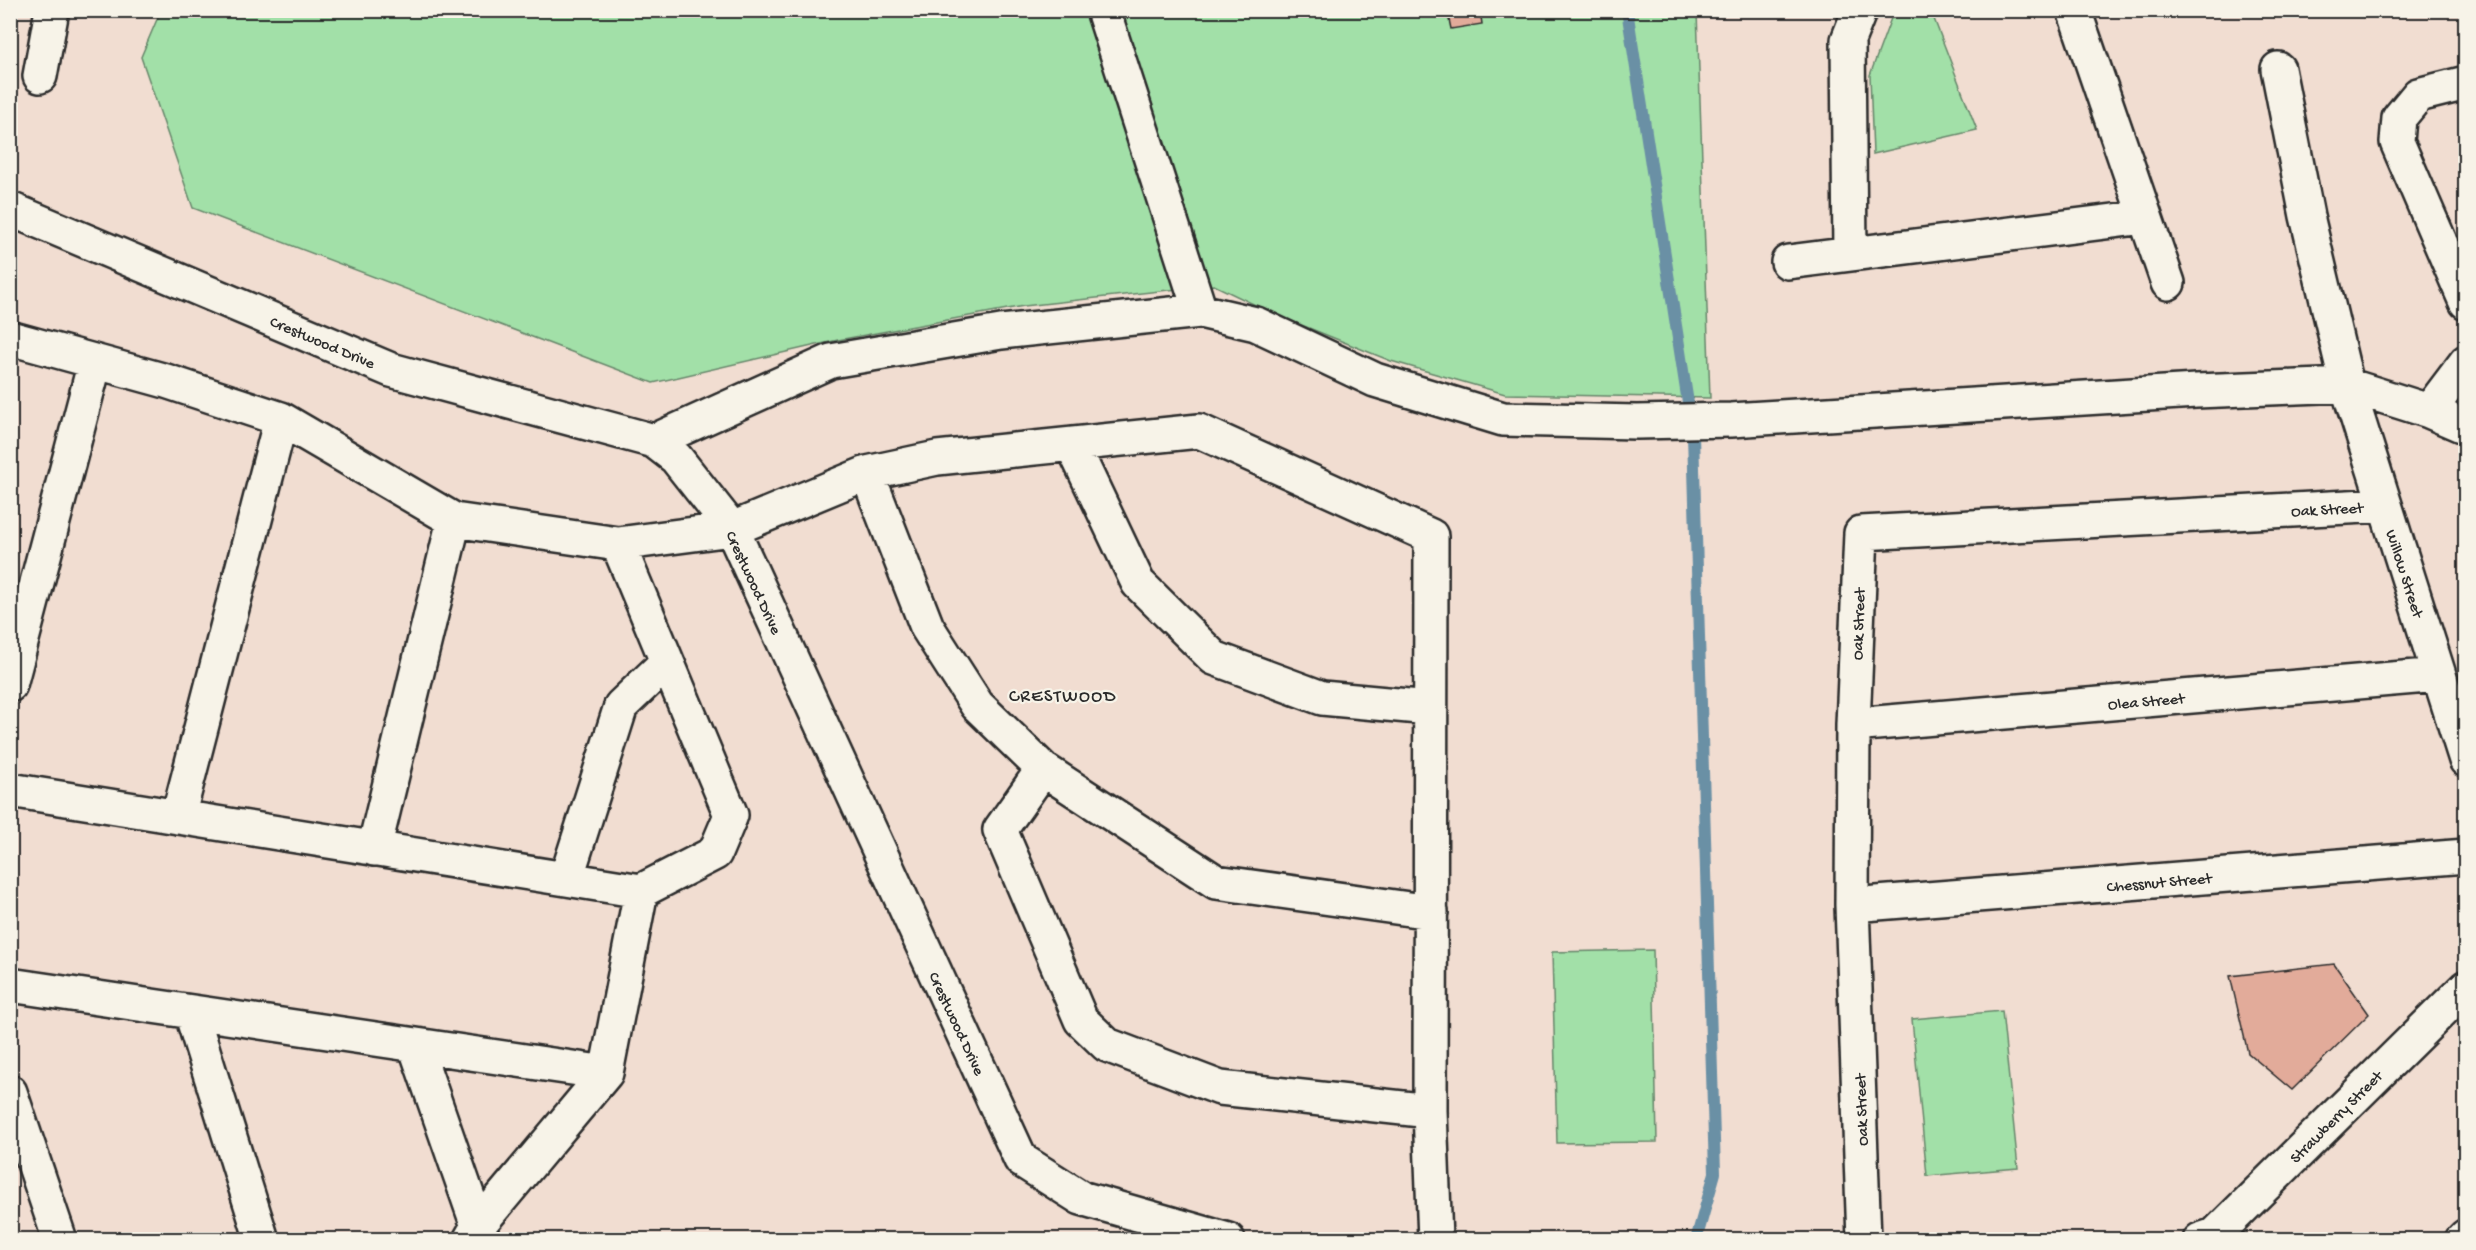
<svg xmlns="http://www.w3.org/2000/svg" width="2476" height="1250" viewBox="0 0 2476 1250" font-family="'Gochi Hand',sans-serif">
<rect width="100%" height="100%" fill="#f1ddd1"/>
<filter id="ink" filterUnits="userSpaceOnUse"><feTurbulence type="fractalNoise" baseFrequency=".0167" numOctaves="2"/><feDisplacementMap in="SourceGraphic" scale="12" xChannelSelector="R" yChannelSelector="G"/><feConvolveMatrix kernelMatrix="1 2 1 2 8 2 1 2 1" color-interpolation-filters="sRGB"/></filter>
<g filter="url(#ink)">
<!-- green -->
<path fill="#a2e0a8" stroke="#66866a" stroke-width="1.5" d="M161,10L1697,11L1710,398L1505,394L1391,361L1274,314L1214,285L1024,306L838,340L653,383L193,208L141,57Z
M1894,10L1931,11L1977,130L1873,154L1870,75Z
M1653,950L1657,1142L1557,1143L1552,952Z
M2002,1011L2018,1168L1927,1176L1912,1019Z"/>
<g fill="none" stroke-linecap="round" stroke-linejoin="round">
<!-- stream -->
<path stroke="#6b90a5" stroke-width="12" d="M1627,10L1693,435L1715,1173L1696,1240"/>
</g>
<!-- building -->
<path fill="#e2ab9a" stroke="#2b2b2b" stroke-width="1.5" d="M1447,10H1480L1482,24L1451,29Z
M2334,964L2369,1014L2292,1090L2248,1053L2230,976Z"/>
<g fill="none" stroke-linecap="round" stroke-linejoin="round">
<defs>
<path id="minor" d="M1103,10L1200,311
M2074,10L2168,283
M2278,69L2307,216L2347,385L2466,760
M40,76L52,10
M2466,83L2418,95L2399,118L2397,142L2466,302
M10,209L391,370L654,441L676,458L732,529L1021,1160L1081,1198L1228,1240
M1850,254L1848,40L1860,10
M1788,262L2145,217
M10,338L166,381L281,419L454,520L618,544L732,529L867,473L937,458L1199,431L1431,536L1430,1111L1435,1240
M2429,411L2466,362
M654,441L831,361L1001,332L1200,311L1256,324L1375,380L1503,419L1637,422L1731,420L2196,391L2347,385L2429,411L2466,427
M1072,444L1138,583L1214,658L1322,698L1430,708
M867,473L927,627L977,705L1043,769L1216,882L1431,912
M10,685L95,362
M1853,725L2439,675
M1043,769L1000,830L1081,1020L1107,1045L1220,1088L1430,1111
M10,790L641,891L715,853L731,815L618,544
M178,817L281,419
M374,849L454,520
M566,879L621,706L666,663
M1852,905L2466,856
M10,985L606,1073
M191,1012L262,1240
M415,1045L478,1226
M10,1092L60,1240
M470,1240L478,1226L606,1073L641,891
M1864,1240L1852,905L1853,725L1861,533L2385,505
M2200,1240L2215,1235L2466,987
M2462,1240L2466,1236"/>
</defs>
<!-- minor casing -->
<use href="#minor" stroke="#2b2b2b" stroke-width="38"/>
<!-- minor -->
<use href="#minor" stroke="#f7f3e8" stroke-width="33"/>
</g>
</g>
<g text-anchor="middle" stroke-width="4.5" stroke-linejoin="round" paint-order="stroke">
<!-- street labels -->
<g font-size="16" fill="#2b2b2b" stroke="#f7f3e8">
<text transform="translate(323 341) rotate(23)" y="6">Crestwood Drive</text>
<text transform="translate(2327 508) rotate(-3)" y="6">Oak Street</text>
<text transform="translate(2406 573) rotate(72)" y="6">Willow Street</text>
<text transform="translate(755 582) rotate(65)" y="6">Crestwood Drive</text>
<text transform="translate(1857 624) rotate(-88)" y="6">Oak Street</text>
<text transform="translate(2146 700) rotate(-5)" y="6">Olea Street</text>
<text transform="translate(2159 881) rotate(-5)" y="6">Chessnut Street</text>
<text transform="translate(958 1023) rotate(65)" y="6">Crestwood Drive</text>
<text transform="translate(1860 1110) rotate(-92)" y="6">Oak Street</text>
<text transform="translate(2335 1116) rotate(-45)" y="6">Strawberry Street</text>
</g>
<!-- neighbourhood labels -->
<g font-size="18" letter-spacing="1.5" fill="#2b2b2b" stroke="#f7f3e8">
<text x="1063" y="701">CRESTWOOD</text>
</g>
</g>
<!-- margin -->
<rect width="2476" height="1250" fill="none" stroke="#f7f3e8" stroke-width="36"/>
<rect x="18" y="18" width="2440" height="1214" fill="none" stroke="#2b2b2b" stroke-width="2" filter="url(#ink)"/>
</svg>
